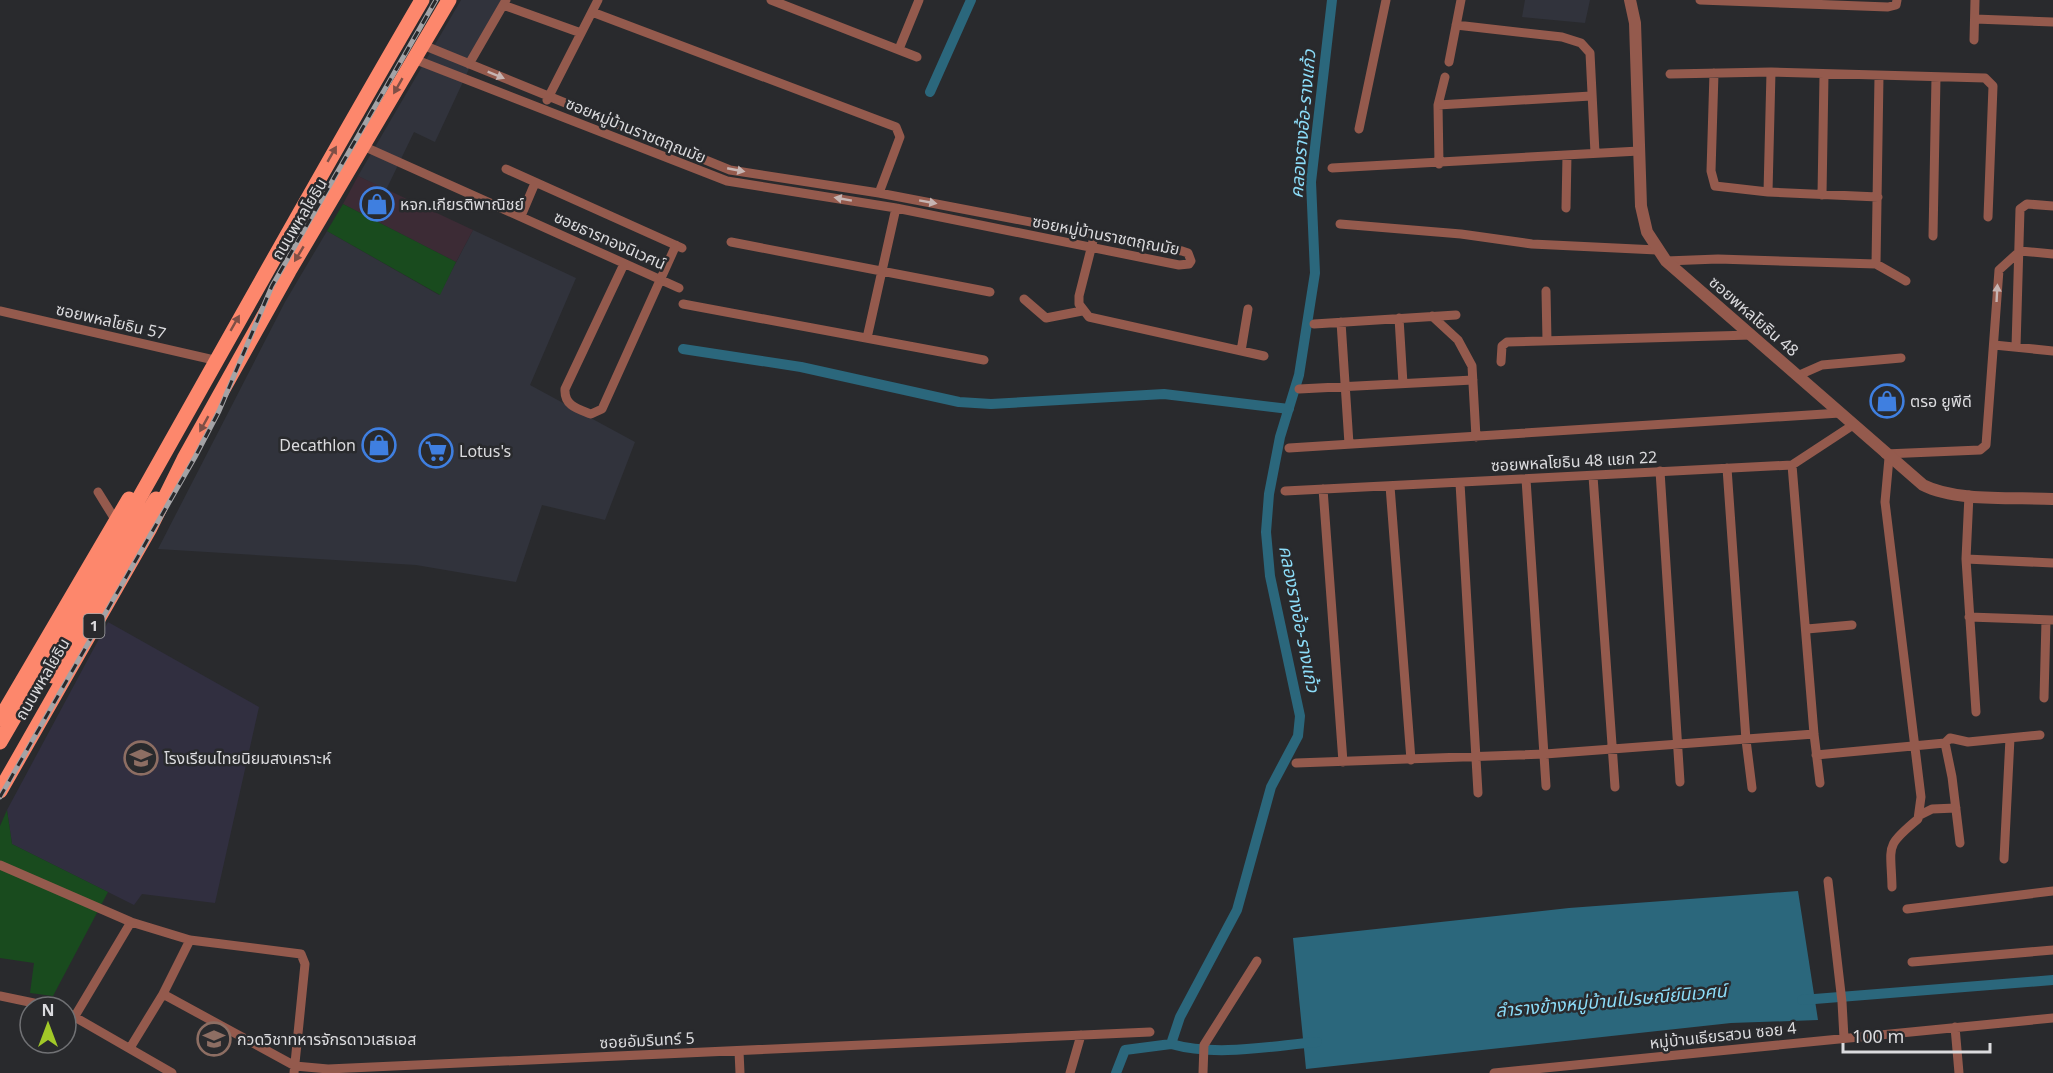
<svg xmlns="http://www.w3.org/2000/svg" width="2053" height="1073" viewBox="0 0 2053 1073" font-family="'Noto Sans','Noto Sans Thai',sans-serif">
<rect width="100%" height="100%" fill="#292a2d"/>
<!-- built -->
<path fill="#31333c" d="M461,0H501L435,142L414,132L386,190L358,176Z
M1525,0H1590L1585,23L1522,17Z
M473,230L576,278L530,385L635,442L605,520L542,505L516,582L416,565L158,549L285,302L327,231L439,295Z"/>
<!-- industrial -->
<path fill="#3c2b35" d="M358,176L473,230L456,262L343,204Z"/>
<!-- education -->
<path fill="#312f40" d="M108,622L259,707L215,903L142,894L134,905L12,844L7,810Z"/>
<!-- green -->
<path fill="#194b1e" d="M343,204L456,262L440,295L327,231Z
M7,810L12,844L108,892L53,996L30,993L34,963L0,958V826Z"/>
<!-- water -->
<path fill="#2b677c" d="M1798,891L1818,1020L1731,1023L1306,1069L1293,938L1569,908Z"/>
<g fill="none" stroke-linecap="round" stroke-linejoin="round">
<!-- canal -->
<path stroke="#2b677c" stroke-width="10" d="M930,92L971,0
M683,349L801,367L959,402L991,404L1164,394L1289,409
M1802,1000L2053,980
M1171,1044C1217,1057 1270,1046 1317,1042
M1116,1073L1125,1050L1171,1044L1180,1017L1237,910L1271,787L1298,736L1300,716L1270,576L1266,532L1269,494L1280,437L1299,375L1315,273L1311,182L1332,0"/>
<!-- minor -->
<path stroke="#945a4d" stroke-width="9" d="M771,0L917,57
M1700,0L1888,7L1896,5L1897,0
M503,5L581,33
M592,12L896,127L900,137L879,193
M1975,19L2053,22
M1456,25L1562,37L1581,43L1590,53L1595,153
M1974,40L1975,0
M899,49L919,0
M414,59L727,181L896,208L1179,265L1189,264L1191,261L1188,253L1182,251L879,193L730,170L423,45
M1449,62L1461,0
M469,64L506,0
M1714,73L1711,171L1715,186L1768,192L1878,197
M1670,74L1771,72L1985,78L1993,86L1988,217
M547,100L598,0
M1438,105L1591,96
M1359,129L1386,0
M363,146L679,288
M1439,164L1438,105L1445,77
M1332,168L1639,151
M506,169L682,248
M1768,192L1771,72
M1822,195L1824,75
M1566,208L1567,155
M521,216L535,183
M1340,224L1461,234L1532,244L1657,250
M1933,236L1936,77
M1093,241L1079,296V304L1089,317L1264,356
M731,242L990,292
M2020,251L2053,254
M1666,261L1718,259L1876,264L1906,281
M624,264L565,389C564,406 578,409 591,414L602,409L676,245
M1876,264L1879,76
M1546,291L1547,341
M1024,299L1046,318L1082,311
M683,304L984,360
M0,311L214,360
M1432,316L1458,340L1472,366L1476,437
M1399,318L1403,384
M1341,322L1349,444
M1314,324L1456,315
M867,338L896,208
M1994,345L2053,351
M2016,347L2020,209L2027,204L2053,206
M1241,351L1248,309
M1501,362L1502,346L1507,342L1751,335
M1797,376L1822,365L1901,358
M1299,389L1473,380
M1289,448L1840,413
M1885,454L1980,450L1986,445L1999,270L2020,251
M1889,458L1885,502L1921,797L1918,819C1884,847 1891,845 1892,887
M1792,465L1814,734L1820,783
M1727,468L1746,740L1752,788
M1660,471L1680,782
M1593,476L1615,787
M1526,479L1546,786
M1460,483L1478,793
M1390,486L1411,760
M1323,489L1343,762
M1285,491L1792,465L1853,425
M98,492L116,521
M1969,495L1966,559L1976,712
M1966,559L2053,563
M1969,617L2053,620
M1807,629L1852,625
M2044,698L2046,620
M1945,743L1952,777L1960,843
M1816,755L1945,743L1950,738L1968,742L2040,735
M1296,763L1545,754L1814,734
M1920,815L1932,809L1956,808
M2004,859L2010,738
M0,865L131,922L190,940L301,954L305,964L294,1073
M1828,881L1842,1002L1844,1038
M1907,909L2053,891
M1912,962L2053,950
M163,994L295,1066L328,1069L1150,1032
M0,996L53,1007
M66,1012L172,1073
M75,1016L131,922
M1955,1027L1959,1073
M130,1048L163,994L190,940
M739,1051L740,1073
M1070,1073L1081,1035
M1203,1073L1204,1045L1257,961
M1494,1073L2053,1018"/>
<!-- tertiary -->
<path stroke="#945a4d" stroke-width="12" d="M1630,0L1635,23L1641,206L1647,232L1666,261L1923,485C1956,502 2015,497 2053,499"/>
<!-- primary -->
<path stroke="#fd876c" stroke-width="15" d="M53,676L156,499
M0,719L129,499
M0,742C143,496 278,246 422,0
M0,791L150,528L184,459L289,271L449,0"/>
<defs>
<path id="rail" d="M0,797L195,457L219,411L272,286L436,0"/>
</defs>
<!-- rail casing -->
<use href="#rail" stroke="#a3a3a6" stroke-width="5"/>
<!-- rail -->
<use href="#rail" stroke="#292a2d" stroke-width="3" stroke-dasharray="9" stroke-linecap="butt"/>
</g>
<!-- one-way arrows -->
<defs><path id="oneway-solid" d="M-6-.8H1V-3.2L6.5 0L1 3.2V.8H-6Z" transform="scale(1.5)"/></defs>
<g fill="#c6b4b2">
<use href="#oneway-solid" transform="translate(496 75) rotate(22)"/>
<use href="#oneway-solid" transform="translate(736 170) rotate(11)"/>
<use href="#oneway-solid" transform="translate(843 199) rotate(-170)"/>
<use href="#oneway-solid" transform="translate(928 202) rotate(10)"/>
<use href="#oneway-solid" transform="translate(1997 293) rotate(-87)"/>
</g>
<g fill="#7e4f46">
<use href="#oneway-solid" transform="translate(398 86) rotate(120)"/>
<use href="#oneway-solid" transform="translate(332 154) rotate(-60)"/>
<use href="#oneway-solid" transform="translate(299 254) rotate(121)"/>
<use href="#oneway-solid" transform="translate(235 323) rotate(-60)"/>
<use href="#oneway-solid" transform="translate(204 424) rotate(119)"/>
</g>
<!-- icons -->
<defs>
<symbol id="shop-ring" viewBox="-11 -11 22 22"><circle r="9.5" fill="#292a2d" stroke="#3f7fe0" stroke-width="1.5"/><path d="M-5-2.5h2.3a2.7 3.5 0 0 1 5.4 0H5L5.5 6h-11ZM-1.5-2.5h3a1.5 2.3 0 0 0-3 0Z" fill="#3f7fe0"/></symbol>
<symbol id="supermarket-ring" viewBox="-11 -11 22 22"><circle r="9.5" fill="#292a2d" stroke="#3f7fe0" stroke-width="1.5"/><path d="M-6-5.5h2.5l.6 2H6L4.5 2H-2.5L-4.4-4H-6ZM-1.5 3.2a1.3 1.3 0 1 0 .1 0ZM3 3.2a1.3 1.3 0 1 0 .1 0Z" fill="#3f7fe0"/></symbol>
<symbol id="school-ring" viewBox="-11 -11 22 22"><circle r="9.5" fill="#292a2d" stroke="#8d6e63" stroke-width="1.5"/><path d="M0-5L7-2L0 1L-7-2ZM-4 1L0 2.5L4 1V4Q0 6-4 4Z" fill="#8d6e63"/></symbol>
</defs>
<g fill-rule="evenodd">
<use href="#shop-ring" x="358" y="185" width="38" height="38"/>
<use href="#shop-ring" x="1868" y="382" width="38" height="38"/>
<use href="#shop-ring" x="360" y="426" width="38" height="38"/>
<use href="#supermarket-ring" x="417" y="432" width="38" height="38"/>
<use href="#school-ring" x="122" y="739" width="38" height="38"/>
<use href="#school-ring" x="195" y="1020" width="38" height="38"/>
</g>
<g text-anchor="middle" stroke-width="5" stroke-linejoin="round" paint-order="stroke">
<!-- shield labels -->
<rect fill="#292a2d" stroke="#a6a6a9" stroke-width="1.5" x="83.5" y="614" width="21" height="24" rx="4.5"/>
<g font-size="15" font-weight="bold" fill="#dbdbde">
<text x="94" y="631">1</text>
</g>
<!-- street labels -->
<g font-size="16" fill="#dbdbde" stroke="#292a2d">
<text transform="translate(636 130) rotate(22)" y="6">ซอยหมู่บ้านราชตฤณมัย</text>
<text transform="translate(299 219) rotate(-59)" y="6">ถนนพหลโยธิน</text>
<text transform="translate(1106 235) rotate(11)" y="6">ซอยหมู่บ้านราชตฤณมัย</text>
<text transform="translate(610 240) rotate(24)" y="6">ซอยธารทองนิเวศน์</text>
<text transform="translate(1754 316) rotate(41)" y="6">ซอยพหลโยธิน 48</text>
<text transform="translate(111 321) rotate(13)" y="6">ซอยพหลโยธิน 57</text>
<text transform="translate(1574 461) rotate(-3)" y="6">ซอยพหลโยธิน 48 แยก 22</text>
<text transform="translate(42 679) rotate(-60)" y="6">ถนนพหลโยธิน</text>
<text transform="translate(1723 1035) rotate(-6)" y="6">หมู่บ้านเธียรสวน ซอย 4</text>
<text transform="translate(647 1040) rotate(-3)" y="6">ซอยอัมรินทร์ 5</text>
</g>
<!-- poi labels -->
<g font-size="16" fill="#dbdbde" stroke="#292a2d" text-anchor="start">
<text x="400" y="210">หจก.เกียรติพาณิชย์</text>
<text x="1910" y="407">ตรอ ยูพีดี</text>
<text x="356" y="451" text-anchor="end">Decathlon</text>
<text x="459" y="457">Lotus's</text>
<text x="164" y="764">โรงเรียนไทยนิยมสงเคราะห์</text>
<text x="237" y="1045">กวดวิชาทหารจักรดาวเสธเอส</text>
</g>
<!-- water labels -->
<g font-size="18" font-style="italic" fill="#8cdcf8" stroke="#292a2d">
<text transform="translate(1303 124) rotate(-85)" y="6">คลองรางอ้อ-รางแก้ว</text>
<text transform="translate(1299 619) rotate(79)" y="6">คลองรางอ้อ-รางแก้ว</text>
<text transform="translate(1611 1001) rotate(-5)" y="6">ลำรางข้างหมู่บ้านไปรษณีย์นิเวศน์</text>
</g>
</g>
<!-- north arrow -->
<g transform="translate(48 1025)"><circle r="28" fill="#292a2d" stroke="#707174" stroke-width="1.5"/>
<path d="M0-4.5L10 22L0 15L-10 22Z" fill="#a2c928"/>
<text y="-9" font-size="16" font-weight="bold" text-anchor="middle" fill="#dbdbde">N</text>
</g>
<!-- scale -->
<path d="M1843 1043v9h147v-9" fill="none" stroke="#dbdbde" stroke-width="3"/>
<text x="1852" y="1043" font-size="18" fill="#dbdbde" stroke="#292a2d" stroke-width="4.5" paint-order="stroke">100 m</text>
</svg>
